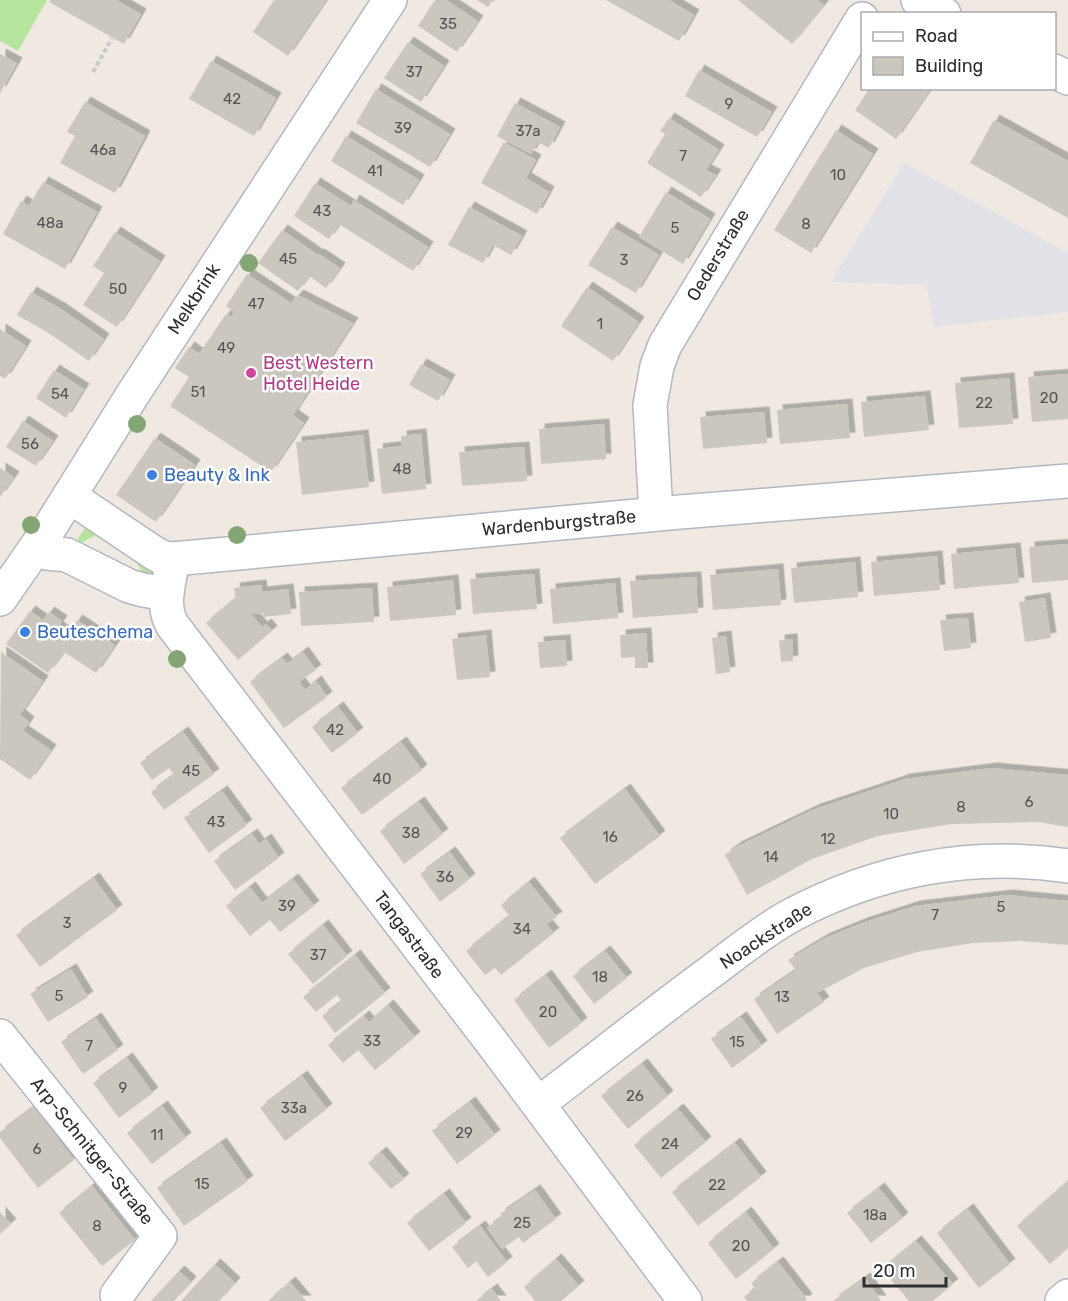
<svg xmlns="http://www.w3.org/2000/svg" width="1068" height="1301" viewBox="0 0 1068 1301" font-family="Rubik,sans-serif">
<defs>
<filter id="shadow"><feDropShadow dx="5.5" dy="-5.5" stdDeviation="0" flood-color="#0004"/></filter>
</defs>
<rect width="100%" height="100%" fill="#efe9e1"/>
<!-- industrial -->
<path fill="#e3e1e8" d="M904,163L1068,253V312L934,327L926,285L831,282Z"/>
<!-- green -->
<path fill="#b6e59e" d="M0,0H47L18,51L0,41Z
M88,524L154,569L157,582L130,578L141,570L134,558L98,534L79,544L77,540Z"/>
<!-- building -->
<path fill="#cbc7bf" filter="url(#shadow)" d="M51,0H116L141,14L124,44L49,2Z
M274,0H326L288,56L253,32Z
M435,0H446L478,21L457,52L418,26Z
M477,0H493L488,7Z
M606,0H669L694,15L679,41Z
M738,0H817L824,5L792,44Z
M408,42L444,66L421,102L384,78Z
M0,54L17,63L0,93Z
M211,61L276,98L254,136L189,99Z
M699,70L772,112L757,137L685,96Z
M870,88H931L896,139L855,110Z
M376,89L450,134L430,167L356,123Z
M85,102L145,136L115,193L60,163L75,136L67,132Z
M515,103L560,127L549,148L538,142L531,154L497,136Z
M669,118L719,150L706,170L716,175L701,197L647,163L665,134L660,131Z
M994,120L1068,161V218L970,163Z
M836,130L873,154L811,253L774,230Z
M346,136L419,180L403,205L331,161Z
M504,142L536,160L526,178L549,192L537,214L481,183Z
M43,182L97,212L65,269L3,234L21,201L29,206Z
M315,183L351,206L354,200L428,247L413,271L339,224L329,239L294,216Z
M666,192L710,219L683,264L639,237Z
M469,207L522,236L511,255L493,245L483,263L448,245Z
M612,227L659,255L636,293L588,265Z
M282,230L318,255L319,254L340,268L326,288L309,276L298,291L258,263Z
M115,232L160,261L117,327L83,305L104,273L93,266Z
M247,274L291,303L298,295L353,323L293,415L304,423L271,472L170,406L189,377L175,368L189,347L199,354L226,314L231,317L234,312L226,306Z
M587,287L639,322L613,361L561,326Z
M31,292L61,309L104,339L89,361L47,332L17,315Z
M0,329L26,346L5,379L0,376Z
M421,364L450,380L438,401L409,385Z
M54,370L84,389L66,418L36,398Z
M1068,374V419L1032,422L1028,377Z
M1009,378L1013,424L959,428L955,383Z
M925,396L929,430L864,437L861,402Z
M847,404L850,438L780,444L777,410Z
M764,412L767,443L703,449L700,417Z
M23,421L53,441L36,466L6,447Z
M604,424L606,459L541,464L539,429Z
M421,434L426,489L382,494L377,449L402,446L401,436Z
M363,435L369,487L302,495L296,442Z
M155,438L195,465L156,522L116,495Z
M524,447L527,481L462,486L459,452Z
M0,468L14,477L0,497Z
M1068,544V580L1032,583L1029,547Z
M1015,548L1019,583L954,589L951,554Z
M937,556L940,590L874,596L871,562Z
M855,562L858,597L794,603L791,568Z
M778,569L781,605L713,610L710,575Z
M534,574L537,609L473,614L470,579Z
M696,577L698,613L633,618L630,581Z
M453,580L456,615L390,621L387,587Z
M615,583L618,618L553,624L550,589Z
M261,585L262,592L288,589L291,614L263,617V613L251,614L262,627L266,624L272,631L238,660L206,623L236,598L234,588Z
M372,588L374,622L301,626L299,592Z
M1045,598L1051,638L1025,642L1019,602Z
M30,611L43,620L49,612L62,621L58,627L66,632L63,636L65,638L77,620L115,645L96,673L64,652L48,673L6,644Z
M968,618L971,648L944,651L940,620Z
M646,633L648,668H635V657L621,658L620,635Z
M486,635L490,677L457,680L452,639Z
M726,636L730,672L716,674L712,638Z
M792,639L793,661L781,662L779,640Z
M565,640L567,666L540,668L538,642Z
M1,652L43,681L20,715L29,722L23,731L51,750L30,780L0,759Z
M303,652L316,670L299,682L305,690L316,681L327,697L284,728L250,682L282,658L287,664Z
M338,707L358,733L332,753L312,727Z
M183,732L214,774L164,810L151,792L174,775L169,768L152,780L140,763Z
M401,742L422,770L362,815L341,788Z
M992,768L1068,775V827L1038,822L952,824L878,836L812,859L747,895L725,855L736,847L815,809L905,779Z
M625,789L660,836L595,884L560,838Z
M222,791L247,825L209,853L184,818Z
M419,802L443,834L404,864L380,831Z
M252,834L259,844L266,839L279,858L235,890L214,861Z
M450,852L470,879L440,902L420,874Z
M94,878L117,910L40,967L16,935Z
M293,879L314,906L280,932L270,920L250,936L226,906L250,887L262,903Z
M529,882L557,917L546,924L554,933L501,975L495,968L485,975L466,951L509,916L501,905Z
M1007,895L1068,901V945L1021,941L973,943L917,952L864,968L817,993L824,1002L777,1034L754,999L796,970L788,960L823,939L862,923L915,906Z
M323,925L347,956L313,984L288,954Z
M605,951L627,978L594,1004L573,976Z
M355,955L385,993L335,1033L322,1016L342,1001L337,995L316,1012L303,997Z
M71,969L88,997L48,1022L30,994Z
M546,975L582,1023L549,1048L514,1000Z
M388,1005L415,1037L375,1070L358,1050L343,1063L328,1045L364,1016L369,1022Z
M741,1017L762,1046L732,1068L711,1039Z
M96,1018L118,1050L83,1074L61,1042Z
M127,1058L153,1093L119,1118L93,1083Z
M642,1064L668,1096L628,1129L601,1096Z
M302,1076L327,1109L285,1141L260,1108Z
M470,1102L495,1135L457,1164L432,1131Z
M162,1106L186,1138L152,1164L127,1133Z
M34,1107L74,1160L38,1188L0,1138V1132Z
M678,1109L706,1142L661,1178L634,1145Z
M221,1143L248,1181L184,1226L157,1188Z
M735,1143L761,1177L698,1226L672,1192Z
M381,1152L404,1179L391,1189L368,1163Z
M1068,1181V1248L1050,1264L1017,1226Z
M92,1186L135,1240L102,1266L59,1213Z
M879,1188L903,1218L871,1243L847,1213Z
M535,1190L556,1219L523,1243L519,1237L502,1249L487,1228L502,1217L500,1214Z
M444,1194L466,1223L429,1251L407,1223Z
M968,1209L1010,1264L979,1288L937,1233Z
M0,1212L11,1224L0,1234Z
M746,1212L774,1249L736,1279L708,1243Z
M480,1226L507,1262L488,1277L476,1261L468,1268L452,1247Z
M916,1241L953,1284L933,1301H909L882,1269Z
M556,1259L579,1286L561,1301H535L524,1287Z
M778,1262L807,1299L805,1301H747L744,1297L755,1288L751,1283Z
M215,1264L235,1283L219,1301H181Z
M179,1271L191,1282L174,1301H151Z
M865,1278L881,1301H833Z
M290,1282L306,1301H268Z
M492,1289L501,1301H476Z"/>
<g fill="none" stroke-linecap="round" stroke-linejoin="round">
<defs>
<path id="minor" d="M918,0L944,14
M1054,71L1068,78
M69,496L154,553L163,558L173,559L680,512L1068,481
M656,514L650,405L657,366L665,345L862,19
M36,547L47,553L67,555L129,586L143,590L167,594
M173,559C170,582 160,605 173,626L493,1044L685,1301
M0,599L50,527L133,394L390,0
M0,1036L160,1236L117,1295
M538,1104C596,1060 653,1014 712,971C737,952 763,931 790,916C876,870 972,851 1068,866
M1062,1301L1068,1296"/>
</defs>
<!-- minor casing -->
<use href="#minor" stroke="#b4b7c1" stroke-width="36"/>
<!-- path -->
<path stroke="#c9c9c9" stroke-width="4" stroke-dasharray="4.5 3" stroke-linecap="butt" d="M93,72L112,38"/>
<!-- minor -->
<use href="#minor" stroke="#fff" stroke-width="33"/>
</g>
<!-- trees -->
<g fill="#84a574">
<circle cx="249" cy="263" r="9"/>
<circle cx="137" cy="424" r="9"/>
<circle cx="31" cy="525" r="9"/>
<circle cx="237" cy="535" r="9"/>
<circle cx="177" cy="659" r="9"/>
</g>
<!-- markers -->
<circle fill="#d1479c" stroke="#fff" stroke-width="2" cx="251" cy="373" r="6"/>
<g fill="#3f7fe0" stroke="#fff" stroke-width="2">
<circle cx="152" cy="475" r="6"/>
<circle cx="25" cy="632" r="6"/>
</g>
<g text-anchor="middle" stroke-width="5" stroke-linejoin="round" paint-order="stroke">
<!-- number labels -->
<g font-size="15" fill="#555452">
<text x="448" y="29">35</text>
<text x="414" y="77">37</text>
<text x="232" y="104">42</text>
<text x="729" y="109">9</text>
<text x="403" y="133">39</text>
<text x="528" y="136">37a</text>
<text x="103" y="155">46a</text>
<text x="683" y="161">7</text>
<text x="375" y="176">41</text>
<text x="838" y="180">10</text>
<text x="322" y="216">43</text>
<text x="50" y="228">48a</text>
<text x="806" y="229">8</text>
<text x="675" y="233">5</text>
<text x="288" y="264">45</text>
<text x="624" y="265">3</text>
<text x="118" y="294">50</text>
<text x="256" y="309">47</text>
<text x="600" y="329">1</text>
<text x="226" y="353">49</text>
<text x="198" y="397">51</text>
<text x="60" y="399">54</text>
<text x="1049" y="403">20</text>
<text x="984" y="408">22</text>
<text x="30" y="449">56</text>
<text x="402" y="474">48</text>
<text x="335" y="735">42</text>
<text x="191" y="776">45</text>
<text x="382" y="784">40</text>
<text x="1029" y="807">6</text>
<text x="961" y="812">8</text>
<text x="891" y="819">10</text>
<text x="216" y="827">43</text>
<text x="411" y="838">38</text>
<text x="610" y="842">16</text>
<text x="828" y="844">12</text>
<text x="771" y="862">14</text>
<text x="445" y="882">36</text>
<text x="287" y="911">39</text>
<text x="1001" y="912">5</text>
<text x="935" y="920">7</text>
<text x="67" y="928">3</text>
<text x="522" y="934">34</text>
<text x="318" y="960">37</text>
<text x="600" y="982">18</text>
<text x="59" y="1001">5</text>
<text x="782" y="1002">13</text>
<text x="548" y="1017">20</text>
<text x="372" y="1046">33</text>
<text x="737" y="1047">15</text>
<text x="89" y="1051">7</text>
<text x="123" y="1093">9</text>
<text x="635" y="1101">26</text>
<text x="294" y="1113">33a</text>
<text x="464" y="1138">29</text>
<text x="157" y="1140">11</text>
<text x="670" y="1149">24</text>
<text x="37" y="1154">6</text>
<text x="202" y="1189">15</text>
<text x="717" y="1190">22</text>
<text x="875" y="1220">18a</text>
<text x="522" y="1228">25</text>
<text x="97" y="1231">8</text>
<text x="741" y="1251">20</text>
</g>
<!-- street labels -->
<g font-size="18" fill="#2e2e2e" stroke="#fff">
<text transform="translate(718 255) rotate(-59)" y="6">Oederstraße</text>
<text transform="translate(194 299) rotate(-57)" y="6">Melkbrink</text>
<text transform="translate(559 523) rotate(-5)" y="6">Wardenburgstraße</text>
<text transform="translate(409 935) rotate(53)" y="6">Tangastraße</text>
<text transform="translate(766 936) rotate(-33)" y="6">Noackstraße</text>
<text transform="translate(92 1151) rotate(51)" y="6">Arp-Schnitger-Straße</text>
</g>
<!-- hotel labels -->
<g font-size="18" fill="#b23c85" stroke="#fff" text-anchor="start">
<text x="263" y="369">Best Western<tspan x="263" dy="21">Hotel Heide</tspan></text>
</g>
<!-- shop labels -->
<g font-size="18" fill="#366cbe" stroke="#fff" text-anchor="start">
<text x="164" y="481">Beauty &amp; Ink</text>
<text x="37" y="638">Beuteschema</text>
</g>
</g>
<!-- legend -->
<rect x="861" y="12" width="195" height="78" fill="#ffffff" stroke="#ababab" stroke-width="1.5"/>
<rect x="873" y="32" width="30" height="9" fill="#ffffff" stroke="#ababab" stroke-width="1.5"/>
<text x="915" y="42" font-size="18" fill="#2e2e2e">Road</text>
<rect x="873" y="57" width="30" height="18" fill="#cbc7bf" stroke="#ababab" stroke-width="1.5"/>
<text x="915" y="72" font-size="18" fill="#2e2e2e">Building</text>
<!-- scale -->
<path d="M864 1277v9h82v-9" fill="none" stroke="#2e2e2e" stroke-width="3"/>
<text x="873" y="1277" font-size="18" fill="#2e2e2e" stroke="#ffffff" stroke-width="4.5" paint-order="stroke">20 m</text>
</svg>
